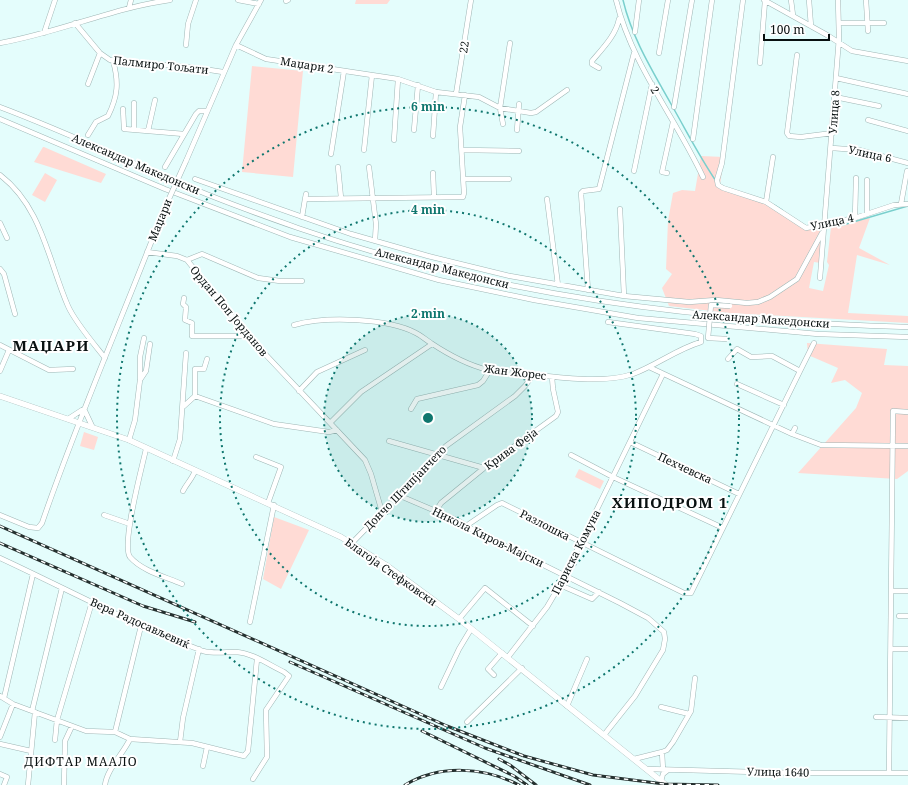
<svg xmlns="http://www.w3.org/2000/svg" width="908" height="785" viewBox="0 0 908 785" font-family="'Noto Serif',serif">
<rect width="100%" height="100%" fill="#e4fdfc"/>
<!-- green -->
<path fill="#ffdbd5" d="M356,0H390L387,4H355Z
M252,66L303,71L293,177L242,172Z
M43,147H44L106,174L101,183L34,162Z
M701,156L724,157L720,185L766,200L781,209L804,228L821,231V263L814,262L809,288L823,291L829,265L827,262L831,227L870,218L859,248L890,265L857,255L848,313L908,316V323L729,313L669,306L662,288L672,274L666,269L668,221L673,193L682,190L695,191Z
M45,173L57,180L45,202L32,195Z
M807,343L887,349L884,365L908,366V471L897,479L798,473L856,408L862,393L845,380L831,383L838,368L808,355Z
M84,432L98,437L94,450L80,446Z
M579,469L604,481L600,489L575,477Z
M274,517L309,530L281,589L263,579Z"/>
<g fill="none" stroke-linecap="round" stroke-linejoin="round">
<!-- stream -->
<path stroke="#7acfcd" stroke-width="1.5" d="M623,0C632,38 652,70 671,104C686,130 699,156 716,181
M774,205L782,210
M809,229L843,225L908,206"/>
<defs>
<path id="minor" d="M238,0L259,4
M616,0C632,65 675,117 703,177
M743,0L722,163L717,180L718,185L723,188L766,202L806,228L855,218L894,205L908,204
M764,0L827,35L852,51L908,61
M791,0L793,15
M809,0L811,26
M866,0L868,31
M286,1L288,0
M129,8L131,0
M75,23L100,53L110,60L197,68L223,72
M839,23H884
M635,32L639,0
M44,33L55,0
M0,43C58,33 112,8 170,0
M186,45L188,24L196,0
M236,45L266,59L398,79L436,92L479,97L500,108L531,113L536,112L567,90
M659,53L668,0
M797,55L787,133L789,136L801,137L833,133
M760,63L765,1
M599,68L592,64V61C603,48 616,35 619,19
M836,78L908,94
M88,84L100,53
M456,94L471,0
M835,97L879,106
M134,103V129
M0,107C64,131 125,160 187,186C224,202 261,215 298,228C495,296 701,321 908,327
M674,107L692,0
M123,109L124,129L184,134
M0,119L165,189L290,237L439,280L534,300L638,318L818,334L908,337
M868,120L908,131
M503,124L500,108L510,43
M414,130L418,85
M517,130L519,104
M148,131L155,100
M88,135L96,122L108,116C118,96 119,82 113,61
M433,136L436,92
M693,139L712,0
M394,140L398,79
M832,148L859,150L908,163
M364,150L372,75
M463,150L519,151
M331,154L344,71
M186,161L236,45L261,0
M165,167L196,114L199,111H207
M338,167L341,198
M369,167L376,224L375,241
M634,171L652,84
M433,173L434,197
M667,173L662,172L673,122
M0,175C42,207 48,260 68,306C75,322 94,344 105,358
M195,179L351,234L428,256L510,276L624,296L689,302L716,300L747,303L758,302L770,297L797,279L822,233
M464,179H509
M867,180V213
M306,194L305,199L463,197L464,193L460,127L465,95
M547,199L558,285
M766,202L773,157
M901,204L907,171
M620,209L624,296
M302,217L305,199
M855,218L856,178
M0,223L7,238
M147,252L177,256L187,260L248,336L365,460L371,474L382,512
M187,260L202,254L258,278L280,281H302
M0,269L4,274L15,314
M820,278L839,38L838,0
M588,290L581,193L583,191L599,189L634,53
M184,298L183,304L186,307L185,320L192,323V336H248
M294,325C325,316 388,318 416,333C422,336 426,340 431,343C449,355 468,365 488,370C497,372 507,372 516,373C551,376 599,385 633,374C657,365 677,349 701,342V336L695,334L608,322
M0,345L49,370L73,369
M649,367L792,434L795,428
M0,371L9,350
M800,371L814,343
M140,379V357L144,338
M737,384L784,405
M299,391L317,372L365,350
M195,396L274,424L329,432L337,430
M184,406L195,396V369H204L207,359
M84,409L92,426
M411,409L417,399L478,385L483,381L490,370
M68,419L82,410
M330,423L361,392L432,344
M792,434L821,445L908,446
M129,440L135,420L140,380L146,371L150,344
M389,441L484,468
M630,442L739,494
M146,449C142,467 121,545 130,557C142,571 166,577 182,584
M571,455L613,477L723,528
M256,457L281,467L268,503
M173,461L180,439L186,353
M183,491C187,483 192,479 195,471
M398,495L459,521L473,530L620,603L648,618L664,632L665,639L663,650L635,696L604,735
M436,511L441,503L484,468L556,416L558,412L553,389L552,377
M0,515L29,527L38,528L42,523C78,418 123,316 163,212
M104,515L130,524
M466,526L497,505L502,503L684,593H691L800,371L772,356L751,357L737,349L728,359
M352,543L446,446L515,396L525,386L533,375
M0,558C67,589 133,625 203,651C214,654 225,652 236,652C253,653 269,665 284,672L289,676L266,710L267,757L253,779
M560,585L592,599L599,592
M891,591H908
M899,616H908
M459,619L485,588L533,626
M250,622L274,505
M891,649H908
M508,657L547,607L560,585L663,374
M494,675L488,669L502,653
M441,687L459,649L471,629
M0,696L13,704L86,731L115,732L130,739L192,743L244,756L248,751L257,659
M4,698L33,574
M567,706L587,659
M661,707L689,714
M32,711L62,588
M876,717L908,718
M467,722L522,668
M115,732L141,626
M0,737L13,704
M55,740L57,720L92,602
M180,742L183,718L199,649
M0,744L31,751
M662,752L663,770
M634,759L662,752L667,750L673,742L691,711L695,678
M203,766L207,747
M648,769L794,773H908
M889,773L893,411L908,412
M0,774L7,777L4,785
M661,781L663,774L668,770
M28,785L35,712
M64,785L65,741L72,726
M105,785C107,769 123,754 130,739"/>
<path id="major" d="M0,396L129,440L341,537L386,565L459,619L666,785"/>
</defs>
<!-- minor casing -->
<use href="#minor" stroke="#9fb6b5" stroke-width="5.5"/>
<!-- major casing -->
<use href="#major" stroke="#9fb6b5" stroke-width="6"/>
<!-- minor -->
<use href="#minor" stroke="#fff" stroke-width="4.5"/>
<!-- major -->
<use href="#major" stroke="#fff" stroke-width="5.5"/>
<defs>
<path id="rail" d="M0,526L447,726L524,756L593,775L664,784L718,785
M0,543L143,606L195,622
M290,662L485,748L590,785
M422,731L514,776L527,785
M499,759L510,765L536,785
M405,785C440,764 484,767 519,785"/>
</defs>
<!-- rail casing -->
<use href="#rail" stroke="#25302f" stroke-width="3"/>
<!-- rail -->
<use href="#rail" stroke="#fff" stroke-width="1.5" stroke-dasharray="4.5" stroke-linecap="butt"/>
<defs>
<path id="minor-bridge" d="M163,212L186,161
M727,339L708,338L711,305L730,306"/>
</defs>
<!-- minor-bridge casing -->
<use href="#minor-bridge" stroke="#9fb6b5" stroke-width="5.5" stroke-linecap="butt"/>
<!-- minor-bridge -->
<use href="#minor-bridge" stroke="#fff" stroke-width="4.5"/>
</g>
<!-- distance rings -->
<circle cx="428" cy="418" r="104" fill="#0f766e" fill-opacity=".12"/>
<g fill="none" stroke="#0f766e" stroke-width="2" stroke-dasharray="2 4">
<circle cx="428" cy="418" r="104"/>
<circle cx="428" cy="418" r="208"/>
<circle cx="428" cy="418" r="311"/>
</g>
<g text-anchor="middle" stroke-width="4" stroke-linejoin="round" paint-order="stroke">
<!-- street labels -->
<g font-size="11" fill="#081010" stroke="#fff">
<text transform="translate(464 47) rotate(-81)" y="4">22</text>
<text transform="translate(161 65) rotate(6)" y="4">Палмиро Тољати</text>
<text transform="translate(307 65) rotate(9)" y="4">Маџари 2</text>
<text transform="translate(655 90) rotate(60)" y="4">2</text>
<text transform="translate(834 112) rotate(-86)" y="4">Улица 8</text>
<text transform="translate(870 154) rotate(12)" y="4">Улица 6</text>
<text transform="translate(136 164) rotate(23)" y="4">Александар Македонски</text>
<text transform="translate(160 220) rotate(-68)" y="4">Маџари</text>
<text transform="translate(832 222) rotate(-12)" y="4">Улица 4</text>
<text transform="translate(442 268) rotate(14)" y="4">Александар Македонски</text>
<text transform="translate(229 311) rotate(50)" y="4">Ордан Поп Јорданов</text>
<text transform="translate(761 319) rotate(4)" y="4">Александар Македонски</text>
<text transform="translate(515 372) rotate(7)" y="4">Жан Жорес</text>
<text transform="translate(511 449) rotate(-36)" y="4">Крива Феја</text>
<text transform="translate(685 468) rotate(25)" y="4">Пехчевска</text>
<text transform="translate(405 488) rotate(-46)" y="4">Дончо Штипјанчето</text>
<text transform="translate(545 525) rotate(27)" y="4">Разлошка</text>
<text transform="translate(488 537) rotate(26)" y="4">Никола Киров-Мајски</text>
<text transform="translate(576 552) rotate(-63)" y="4">Париска Комуна</text>
<text transform="translate(391 572) rotate(35)" y="4">Благоја Стефковски</text>
<text transform="translate(140 623) rotate(24)" y="4">Вера Радосављевиќ</text>
<text transform="translate(778 772) rotate(1)" y="4">Улица 1640</text>
</g>
<!-- neighbourhood labels -->
<g font-size="12" letter-spacing="1" fill="#081010" stroke="#fff">
<text x="81" y="766">ДИФТАР МААЛО</text>
</g>
<!-- district labels -->
<g font-size="15" font-weight="bold" letter-spacing="1" fill="#081010" stroke="#fff">
<text x="51" y="351">МАЏАРИ</text>
<text x="670" y="508">ХИПОДРОМ 1</text>
</g>
</g>
<circle cx="428" cy="418" r="6" fill="#0f766e" stroke="#fff" stroke-width="2"/>
<g font-size="12" text-anchor="middle" font-weight="bold" fill="#0f766e" stroke="#fff" stroke-width="4" stroke-linejoin="round" paint-order="stroke">
<text x="428" y="111">6 min</text>
<text x="428" y="214">4 min</text>
<text x="428" y="318">2 min</text>
</g>
<!-- scale -->
<path d="M764 34v6h65v-6" fill="none" stroke="#081010" stroke-width="2"/>
<text x="770" y="34" font-size="12" fill="#081010" stroke="#ffffff" stroke-width="3" paint-order="stroke">100 m</text>
</svg>
